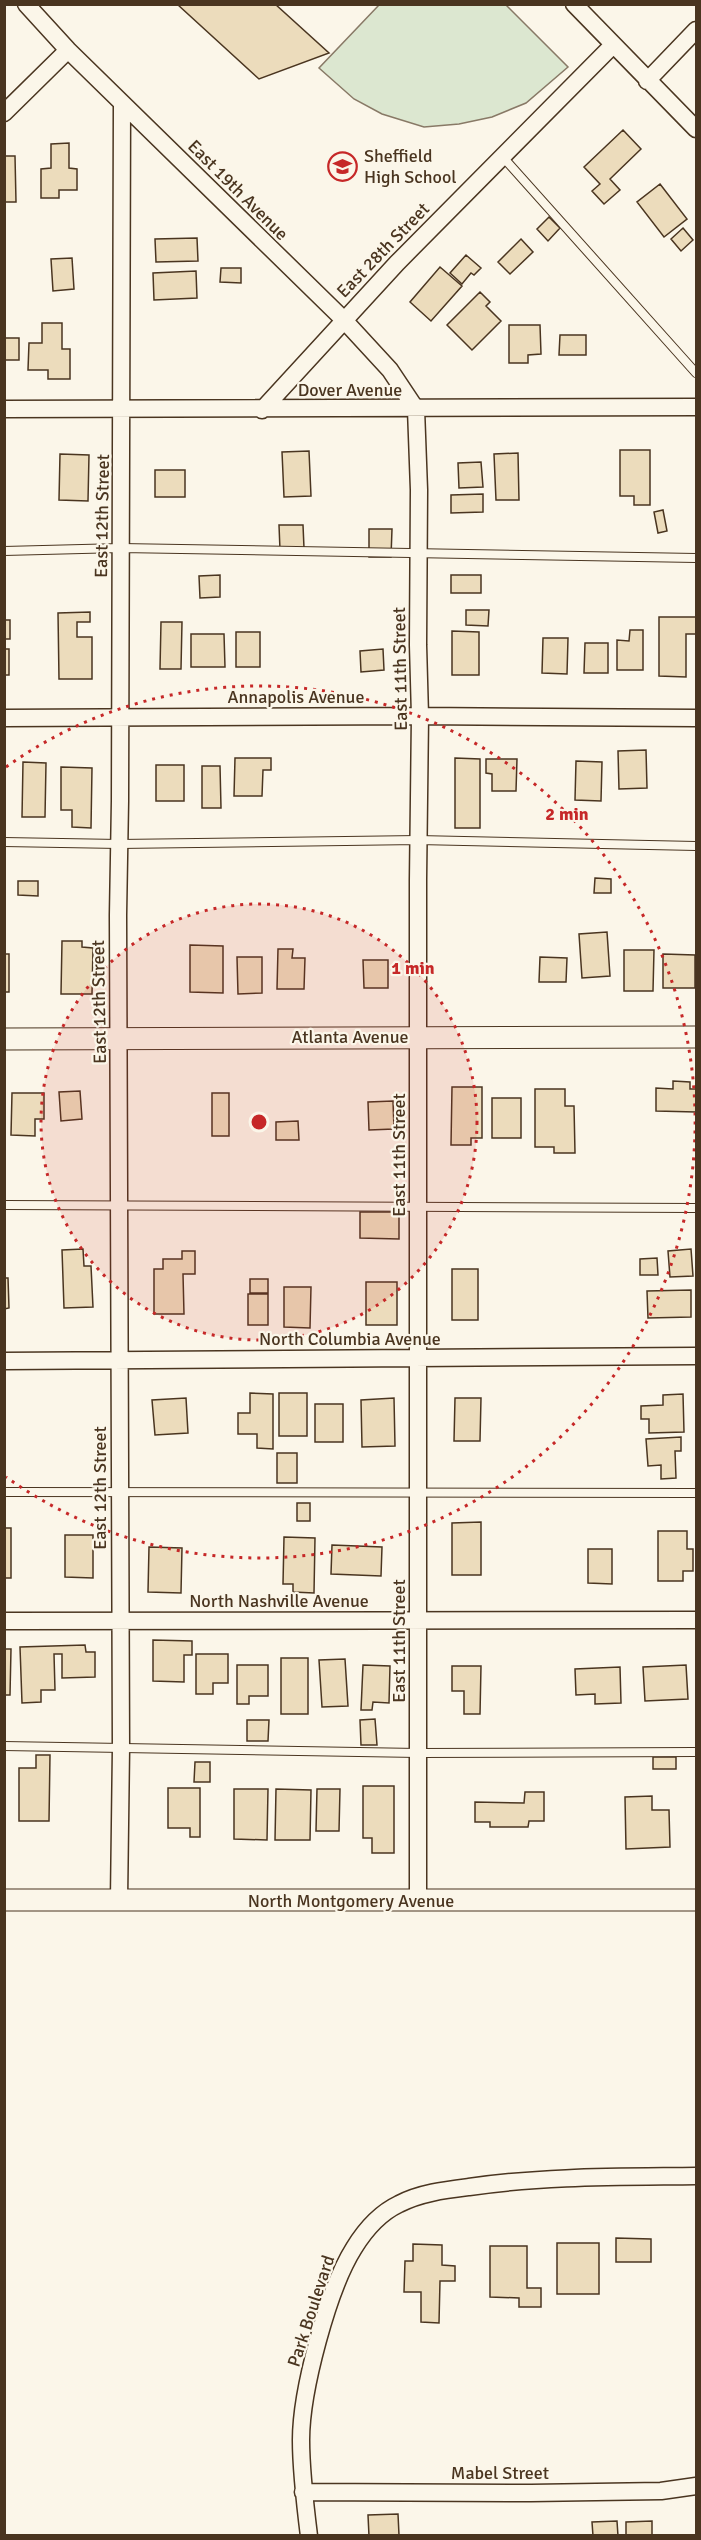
<svg xmlns="http://www.w3.org/2000/svg" width="701" height="2540" viewBox="0 0 701 2540" font-family="Signika,sans-serif">
<rect width="100%" height="100%" fill="#fbf6e9"/>
<!-- green -->
<path fill="#dce7d0" stroke="#887966" stroke-width="1.5" d="M379,5H506L568,67L526,103L492,117L459,124L424,127L382,114L354,99L319,68Z"/>
<!-- building -->
<path fill="#ecdcbc" stroke="#4a3520" stroke-width="1.5" d="M177,4H275L329,53L259,79Z
M623,130L641,149L610,179L620,190L604,204L592,191L600,184L584,167Z
M69,143V168L77,169V190H59V198H41V169L51,168V144Z
M4,156H15L16,202H4Z
M660,184L687,219L664,237L637,202Z
M549,217L560,228L548,241L537,229Z
M683,228L693,240L681,251L671,239Z
M197,238L198,261L156,262L155,239Z
M521,239L533,252L510,274L498,262Z
M466,255L481,268L474,275L471,273L462,284L450,273Z
M72,258L74,289L53,291L51,259Z
M440,267L462,286L431,321L410,302Z
M221,268H241V283L220,282Z
M196,271L197,298L154,300L153,273Z
M480,292L490,302L486,306L501,321L472,350L447,325Z
M42,323H62V349H70V379H48V370H28L29,343H42Z
M509,325H540L541,354L528,355V363H509Z
M560,335H586V355H559Z
M4,338H19V360H4Z
M620,450H650V505H634V496H620Z
M309,451L311,496L284,497L282,452Z
M518,453L519,500H496L494,454Z
M60,454L89,455L88,501L59,500Z
M481,462L483,487L459,488L458,463Z
M155,470H185V497H155Z
M483,494V512L451,513V495Z
M663,510L667,531L658,533L654,512Z
M279,525H303L304,548L280,550Z
M369,529H392L391,557H369Z
M220,575V597L200,598L199,576Z
M451,575H481V593H451Z
M466,610H489L488,626L466,625Z
M90,612V622H77V637H92V679H59L58,613Z
M659,617H696V634H686V677L659,676Z
M4,620H10V639H4Z
M161,622H182L181,669H160Z
M630,630H643V670H617V640L629,641Z
M452,631L479,632V675H452Z
M236,632H260V667H236Z
M191,634H224L225,667H191Z
M543,638H568L567,674L542,673Z
M585,643H608V673H584Z
M4,649H9V675H4Z
M383,649L384,670L361,672L360,651Z
M646,750L647,788L619,789L618,751Z
M235,758H271V770H263L262,796H234Z
M455,758L480,759V828H455Z
M486,759H517L516,791H492V774L486,773Z
M576,761L602,762L601,801L575,800Z
M23,762L46,763L45,817H22Z
M156,765H184V801H156Z
M202,766H220L221,808H202Z
M61,767L92,768L91,828L72,827V810H61Z
M595,878L611,879V893H594Z
M18,881H38V896L18,895Z
M607,932L610,976L582,978L579,934Z
M62,941H82V947L93,948L92,994H61Z
M190,945L223,946V993L190,992Z
M278,949H293L292,958H305L304,989H277Z
M624,950H654L653,991H624Z
M4,954H9V992H4Z
M663,954L695,955V988H663Z
M237,957H262V993L238,994Z
M540,957L567,958L566,982H539Z
M363,960H388V988H364Z
M673,1081L690,1082V1089H696V1112L656,1111V1088L673,1089Z
M452,1087H482V1138H471V1145H451Z
M535,1089H565V1106H574L575,1153H554V1147H535Z
M80,1091L82,1119L61,1121L59,1092Z
M12,1093H44V1119H35V1136L11,1135Z
M212,1093H229V1136H212Z
M492,1098H521V1138H492Z
M393,1101L394,1129L369,1130L368,1102Z
M298,1121L299,1140H276V1122Z
M360,1212H399V1239L360,1238Z
M83,1249L84,1266H91L93,1307L64,1308L62,1250Z
M691,1249L693,1276L670,1277L668,1251Z
M182,1251H195V1274H183L184,1314H154V1269H163V1259H182Z
M657,1258L658,1275H640V1259Z
M452,1269H478V1320H452Z
M4,1278H8L9,1308L4,1309Z
M250,1279H268V1293H250Z
M366,1282H397V1325H366Z
M284,1287H311L310,1328L284,1327Z
M691,1290V1317L648,1318L647,1291Z
M248,1294H268V1325H248Z
M250,1393L273,1394V1449L257,1448V1434H238V1413H250Z
M279,1393H307V1436H279Z
M683,1394L684,1432L649,1433V1419H641V1406L663,1405V1395Z
M186,1398L188,1433L155,1435L152,1400Z
M394,1398L395,1446L362,1447L361,1400Z
M455,1398H481L480,1441H454Z
M315,1404H343V1442H315Z
M681,1437V1451H675L676,1478L661,1479V1465L648,1466L646,1439Z
M277,1453H297V1483H277Z
M297,1503H310V1521H297Z
M481,1522V1575H452V1523Z
M4,1528H11V1578H4Z
M658,1531H687V1549H693V1571H683V1581H658Z
M65,1535H93V1578L65,1577Z
M284,1537L315,1538L314,1593L293,1592V1584H283Z
M332,1545L382,1547L381,1576L331,1574Z
M149,1547L182,1548L181,1593L148,1592Z
M588,1549H612V1584L588,1583Z
M153,1640L192,1641V1655H184V1682L153,1681Z
M85,1645L86,1652H95V1677L62,1678V1654H54L55,1690H41V1702L22,1703L20,1647Z
M4,1649H11L10,1695H4Z
M196,1654H228V1683H213V1694H196Z
M281,1658H308V1714H281Z
M345,1659L348,1706L322,1707L319,1660Z
M237,1665H268V1696H249V1704H237Z
M363,1665L390,1666L389,1703L373,1702L372,1710H361Z
M686,1665L688,1699L645,1701L643,1667Z
M452,1666H481L480,1714H464V1691H452Z
M620,1667L621,1703L595,1704V1694L576,1695L575,1669Z
M375,1719L377,1745H361L360,1720Z
M247,1720H269L268,1741H247Z
M36,1755H50L49,1821H19V1768H36Z
M653,1757H676V1769H653Z
M195,1762H210V1782H194Z
M363,1786H394V1853H372V1838H363Z
M168,1788H200V1837H190V1828H168Z
M234,1789H268L267,1840L234,1839Z
M276,1789L311,1790L310,1840H275Z
M317,1789H340L339,1831H316Z
M525,1792H544V1821H529L528,1827H490V1822H475V1802L524,1803Z
M652,1796V1810H669L670,1847L626,1849L625,1797Z
M616,2238L651,2239V2262H616Z
M557,2243H599V2294H557Z
M413,2244L442,2245V2265L455,2266V2281H440L439,2323L421,2322V2292H404L405,2261H413Z
M490,2246H527V2288H541V2307H519V2298L490,2297Z
M398,2514L399,2535L408,2536H369L368,2515Z
M617,2521L618,2536H593L592,2522Z
M652,2521V2536H626V2522Z"/>
<g fill="none" stroke-linecap="round" stroke-linejoin="round">
<defs>
<path id="service" d="M502,156L696,373
M4,551L121,548L696,558
M4,842L119,844L418,840L696,846
M4,1205L696,1208
M4,1492L696,1493
M4,1746L418,1753L696,1752"/>
<path id="minor" d="M26,4L68,50L343,319L390,370L416,409L419,490L418,645L420,716L418,880V1901
M574,4L696,129
M647,81L696,30
M4,113L68,50
M4,409L696,407
M262,410L397,263L613,45
M4,718L420,716L696,718
M4,1361L696,1356
M4,1621L696,1620
M119,1900L121,1748L118,915L120,801L122,103
M303,2492L531,2493L661,2491L696,2486
M309,2536C305,2504 301,2472 301,2440C301,2391 328,2289 354,2248C365,2230 380,2213 399,2204C420,2193 445,2190 469,2187C544,2176 621,2177 696,2176"/>
<path id="tertiary" d="M4,1039L696,1037
M4,1900H696"/>
</defs>
<!-- service casing -->
<use href="#service" stroke="#4a3520" stroke-width="10"/>
<!-- minor casing -->
<use href="#minor" stroke="#4a3520" stroke-width="19"/>
<!-- tertiary casing -->
<use href="#tertiary" stroke="#4a3520" stroke-width="23"/>
<!-- service -->
<use href="#service" stroke="#fbf6e9" stroke-width="8"/>
<!-- minor -->
<use href="#minor" stroke="#fbf6e9" stroke-width="16"/>
<!-- tertiary -->
<use href="#tertiary" stroke="#fbf6e9" stroke-width="21"/>
</g>
<!-- distance rings -->
<circle cx="259" cy="1122" r="218" fill="#c62828" fill-opacity=".12"/>
<g fill="none" stroke="#c62828" stroke-width="3" stroke-dasharray="3 6">
<circle cx="259" cy="1122" r="218"/>
<path d="M6 767A436 436 0 1 1 6 1477"/>
</g>
<!-- icons -->
<defs>
<symbol id="school-ring" viewBox="-11 -11 22 22"><circle r="9.5" fill="#fbf6e9" stroke="#c62828" stroke-width="1.5"/><path d="M0-5L7-2L0 1L-7-2ZM-4 1L0 2.5L4 1V4Q0 6-4 4Z" fill="#c62828"/></symbol>
</defs>
<g fill-rule="evenodd">
<use href="#school-ring" x="326" y="150" width="33" height="33"/>
</g>
<g text-anchor="middle" stroke-width="4.5" stroke-linejoin="round" paint-order="stroke">
<!-- poi labels -->
<g font-size="18" fill="#4a3520" stroke="#fbf6e9" text-anchor="start">
<text x="364" y="162">Sheffield<tspan x="364" dy="21">High School</tspan></text>
</g>
<!-- street labels -->
<g font-size="18" fill="#4a3520" stroke="#fbf6e9">
<text transform="translate(238 190) rotate(45)" y="6">East 19th Avenue</text>
<text transform="translate(383 250) rotate(-46)" y="6">East 28th Street</text>
<text x="350" y="396">Dover Avenue</text>
<text transform="translate(102 516) rotate(-89)" y="6">East 12th Street</text>
<text transform="translate(400 669) rotate(-91)" y="6">East 11th Street</text>
<text x="296" y="703">Annapolis Avenue</text>
<text transform="translate(99 1002) rotate(-91)" y="6">East 12th Street</text>
<text x="350" y="1043">Atlanta Avenue</text>
<text transform="translate(399 1155) rotate(-90)" y="6">East 11th Street</text>
<text x="350" y="1345">North Columbia Avenue</text>
<text transform="translate(100 1488) rotate(-90)" y="6">East 12th Street</text>
<text x="279" y="1607">North Nashville Avenue</text>
<text transform="translate(399 1641) rotate(-90)" y="6">East 11th Street</text>
<text x="351" y="1907">North Montgomery Avenue</text>
<text transform="translate(311 2311) rotate(-72)" y="6">Park Boulevard</text>
<text x="500" y="2479">Mabel Street</text>
</g>
</g>
<circle cx="259" cy="1122" r="9" fill="#c62828" stroke="#fbf6e9" stroke-width="3"/>
<g font-size="18" text-anchor="middle" font-weight="bold" fill="#c62828" stroke="#fbf6e9" stroke-width="4.5" stroke-linejoin="round" paint-order="stroke">
<text x="567" y="820">2 min</text>
<text x="413" y="974">1 min</text>
</g>
<!-- border -->
<rect width="701" height="2540" fill="none" stroke="#4a3520" stroke-width="12"/>
</svg>
